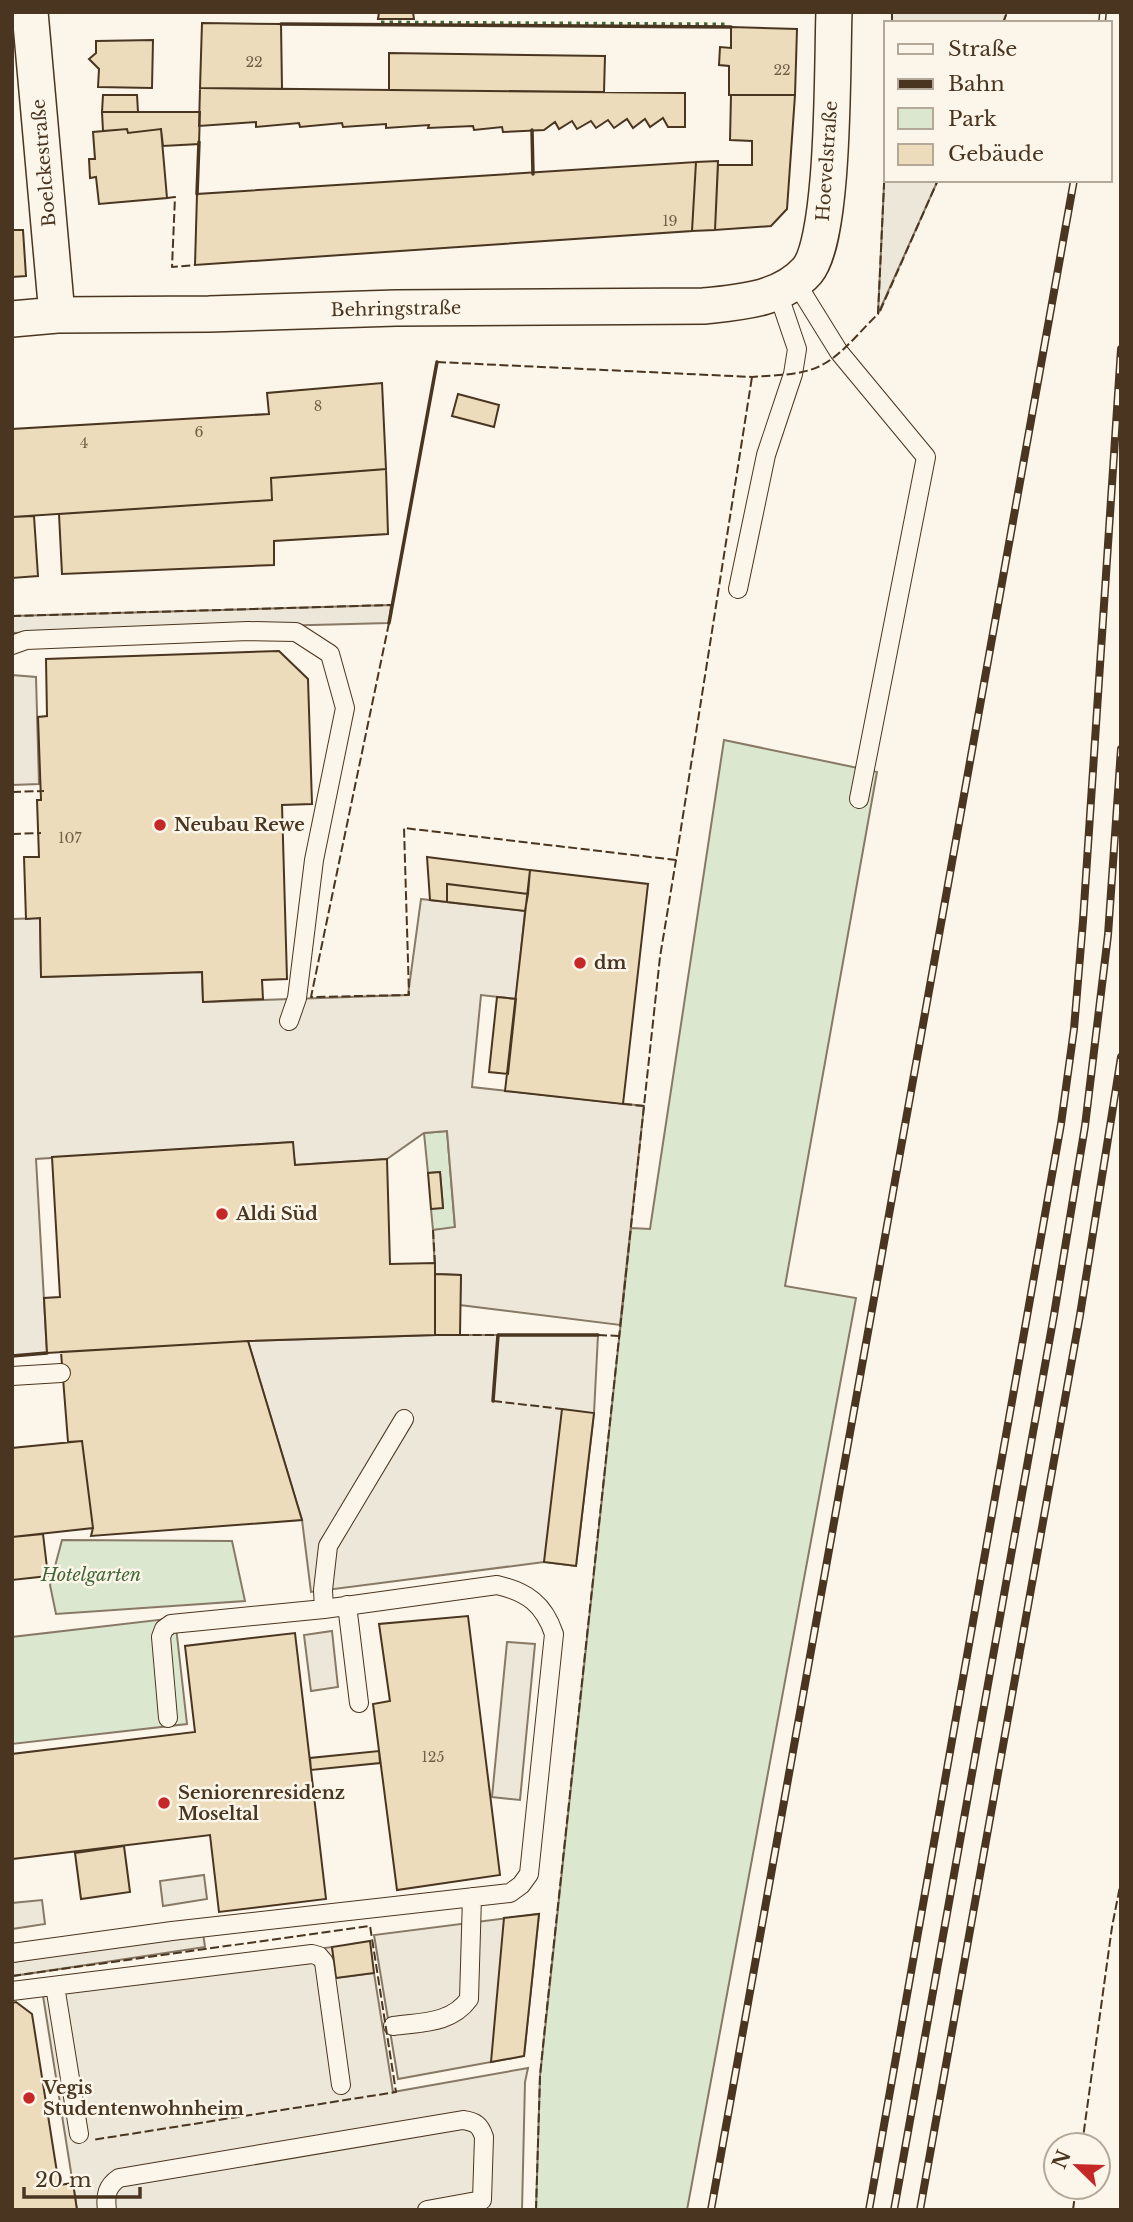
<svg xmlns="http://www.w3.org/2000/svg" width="1133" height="2222" viewBox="0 0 1133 2222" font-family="'Libre Baskerville',serif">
<rect width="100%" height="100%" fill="#fbf6e9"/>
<!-- green -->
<path fill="#dce7d0" stroke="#887966" stroke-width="2" d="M724,740L877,772L785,1286L856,1298L687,2210H536L540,2076L631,1228L650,1229Z
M447,1131L455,1228L433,1230L431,1209L443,1207L440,1172L428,1173L424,1133Z
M62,1540L232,1541L245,1601L56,1614L50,1585Z
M175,1618L187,1724L12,1744V1637Z"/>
<!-- parking -->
<path fill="#ede7d9" stroke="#887966" stroke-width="2" d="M892,12H1007L1003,23H892Z
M886,142V180H938L878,314Z
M391,605L389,623L12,633V616Z
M12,675L36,677L39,784L12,785Z
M421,899L525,911L516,999L481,995L472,1087L644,1106L620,1325L460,1305L461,1275L435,1274L433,1230L455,1227L447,1131L424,1133L387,1159L295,1165L292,1142L36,1159L47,1353L12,1356V919L40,918L41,977L202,972L203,1002L408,995Z
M435,1335H598L594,1413L576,1566L544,1562L311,1592L302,1520L248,1341Z
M332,1631L338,1687L311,1691L304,1635Z
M507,1642L535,1644L520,1800L492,1797Z
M204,1875L207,1899L163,1906L160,1881Z
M42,1900L45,1924L12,1929V1903Z
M539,1914L524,2056L398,2079L374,1935Z
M203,1933L205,1947L13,1976L12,1962Z
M332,1947L337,1978L374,1973L393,2092L528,2068L525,2082L522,2210H77L41,1983Z"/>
<!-- building -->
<path fill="#ecdcbc" stroke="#4a3520" stroke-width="2" d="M379,12H413L414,19H378Z
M202,23L281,24L282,89L200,88Z
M731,27L797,29L795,95H729V66L719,65L720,47L731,48Z
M153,40L152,88L98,87L99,69L89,59L96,53V41Z
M389,53L605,56L604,92L389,90Z
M200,88L685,93V127H668L663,118L650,127L645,119L633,128L627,119L614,128L608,120L596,128L591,121L577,129L572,121L559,129L555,122L544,130L503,132L502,127L474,130L473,126L428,128L429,125L386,128V124L343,127L342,123L300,127L299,123L256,127V122L199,126Z
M103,95H137L138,112H102Z
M731,95H795L787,209L771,226L715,230L718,165H752V141L730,140Z
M102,112H200L199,144L163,146L161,129L128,133L127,129L103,131Z
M127,129L128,133L161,129L167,198L99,204L96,177L90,178L89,159H95L93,132Z
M718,161L715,230L692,231L696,162Z
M696,162L692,231L195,265L197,194Z
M12,230H23L26,276L12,277Z
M382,383L386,469L271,478L272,500L12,517V429L269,414L267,393Z
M458,394L499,405L494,427L452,416Z
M386,469L388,534L274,541V565L62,574L59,514L272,500L271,478Z
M34,516L38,576L12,578V517Z
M279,651L308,679L312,804L282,805L287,979L262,980L263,999L203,1002L202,972L41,977L40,918L26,919L24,857H39L37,800H41L38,717L47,716L46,659Z
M427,857L530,870L528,894L447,884V902L430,900Z
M530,870L648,884L623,1104L505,1091Z
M447,884L528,894L525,911L447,902Z
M497,997L516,999L508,1074L489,1072Z
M293,1142L295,1165L387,1159L390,1264L435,1263V1335L248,1341L47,1353L44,1298L60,1297L52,1157Z
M440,1172L443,1208L431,1209L428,1173Z
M435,1274L461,1275L460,1335H435Z
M248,1341L302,1520L91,1536L93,1528L82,1441L68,1442L61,1352Z
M562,1409L594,1413L576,1566L544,1562Z
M82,1441L93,1528L12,1537V1448Z
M43,1534L48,1576L12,1580V1537Z
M468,1616L500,1875L397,1890L373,1704L390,1701L379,1624Z
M295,1633L326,1899L219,1912L210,1835L12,1859V1754L195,1732L185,1646Z
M379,1751L380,1763L311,1770L310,1758Z
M124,1846L130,1892L81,1899L75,1853Z
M539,1914L524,2056L491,2062L504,1918Z
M370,1941L374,1973L336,1978L332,1947Z
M16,2002L32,2014L59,2185L73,2183L77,2210H12V2003Z"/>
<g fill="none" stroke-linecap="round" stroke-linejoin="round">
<defs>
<path id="service" d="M795,281L839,352L926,457L859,799
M738,589L766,455L793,374L797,349L778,293
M12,645L26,640L248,631L296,632L330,654L345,708L314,860L297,998L289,1021
M12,1376L61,1373
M347,1605L359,1703
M324,1609L323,1590L328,1546L404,1419
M12,1953L172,1931L510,1893L521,1885L529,1874L554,1634C544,1604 527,1592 497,1585L324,1609L171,1624L164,1629L161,1637L168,1718
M55,1986L79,2134
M12,1991L312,1954L319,1956L324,1962L341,2085
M393,2026C421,2022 451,2024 469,1999L472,1897
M107,2210C105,2195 107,2186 119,2178L463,2120C476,2122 480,2125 484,2137L482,2200L427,2210"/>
<path id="minor" d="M30,12L57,315
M12,319L57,315L209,314L396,308L704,306C740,302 781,300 807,271C835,239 832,62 834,12"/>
</defs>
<!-- service casing -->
<use href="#service" stroke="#4a3520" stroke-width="20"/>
<!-- minor casing -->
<use href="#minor" stroke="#4a3520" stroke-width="38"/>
<!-- service -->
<use href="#service" stroke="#fbf6e9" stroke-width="18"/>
<!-- minor -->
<use href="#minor" stroke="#fbf6e9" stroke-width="35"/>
<defs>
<path id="rail" d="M1102,23L1103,12
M711,2210L1074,180
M869,2210L1061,1124L1074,1029L1083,921L1121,349
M894,2210L1054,1315L1085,1126L1108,935L1121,749
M920,2210L1080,1315L1121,1057"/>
</defs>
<!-- rail casing -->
<use href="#rail" stroke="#4a3520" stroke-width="8"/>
<!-- rail -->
<use href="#rail" stroke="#fbf6e9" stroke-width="5" stroke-dasharray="16" stroke-linecap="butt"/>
<!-- hedge -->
<path stroke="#436837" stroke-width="5" stroke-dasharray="3.5 5" stroke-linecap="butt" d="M381,23L729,25"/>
<!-- fence -->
<path stroke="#4a3520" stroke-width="2" stroke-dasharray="9 3.5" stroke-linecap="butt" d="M892,23V12
M1003,23L1007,12
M167,198L175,197L172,267L195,265
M880,311L938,180
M437,362L752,377C775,375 801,376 822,365C843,354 861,330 878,314L886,142
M12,616L391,605
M389,623L311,997L409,995L404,828L676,860L752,377
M12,792L44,791
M12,834L41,833
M623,1104L644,1106
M433,1230L435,1263
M460,1335H498
M598,1335L619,1336
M493,1401L562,1409
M12,1976L370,1926L396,2092L92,2140
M1082,2145L1112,1927L1121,1881
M536,2210L540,2076L545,2026L660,957L676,860
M1073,2210L1076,2187"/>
<!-- wall -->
<path stroke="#4a3520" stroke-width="3.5" d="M281,24L731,27
M532,130L533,174
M197,194L199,142
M389,623L437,362
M12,1356L47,1353
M493,1401L498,1335H598"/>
</g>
<!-- markers -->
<g fill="#c62828" stroke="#fbf6e9" stroke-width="2.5">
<circle cx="160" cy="825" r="7"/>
<circle cx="580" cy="963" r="7"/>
<circle cx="222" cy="1214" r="7"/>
<circle cx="164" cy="1803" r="7"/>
<circle cx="29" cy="2098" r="7"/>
</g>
<g text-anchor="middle" stroke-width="5" stroke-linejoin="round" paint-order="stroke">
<!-- number labels -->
<g font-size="14" fill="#725f47">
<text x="254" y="67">22</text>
<text x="782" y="75">22</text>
<text x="670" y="226">19</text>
<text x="318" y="411">8</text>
<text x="199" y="437">6</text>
<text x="84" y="448">4</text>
<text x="70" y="843">107</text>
<text x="433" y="1762">125</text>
</g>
<!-- street labels -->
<g font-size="18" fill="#4a3520" stroke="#fbf6e9">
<text transform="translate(827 161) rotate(-86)" y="6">Hoevelstraße</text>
<text transform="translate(44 163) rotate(-95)" y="6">Boelckestraße</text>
<text transform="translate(396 309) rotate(-1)" y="6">Behringstraße</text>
</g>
<!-- poi labels -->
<g font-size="18" font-weight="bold" fill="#4a3520" stroke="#fbf6e9" text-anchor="start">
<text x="174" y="831">Neubau Rewe</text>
<text x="594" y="969">dm</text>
<text x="236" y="1220">Aldi Süd</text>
<text x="178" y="1799">Seniorenresidenz<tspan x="178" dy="21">Moseltal</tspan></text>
<text x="43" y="2094">Vegis<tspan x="43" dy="21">Studentenwohnheim</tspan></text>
</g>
<!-- park labels -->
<g font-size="18" font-style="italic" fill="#436837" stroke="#fbf6e9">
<text x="91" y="1581">Hotelgarten</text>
</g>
</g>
<!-- border -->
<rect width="1133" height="2222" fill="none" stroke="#4a3520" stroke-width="28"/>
<!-- legend -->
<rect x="884" y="21" width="228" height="161" fill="#fbf6e9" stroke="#b4a999" stroke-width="2"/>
<rect x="898" y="44" width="35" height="10" fill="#fbf6e9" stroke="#b4a999" stroke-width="2"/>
<text x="948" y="56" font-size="21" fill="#4a3520">Straße</text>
<rect x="898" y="79" width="35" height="10" fill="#4a3520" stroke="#b4a999" stroke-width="2"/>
<text x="948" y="91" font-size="21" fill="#4a3520">Bahn</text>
<rect x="898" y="108" width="35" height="21" fill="#dce7d0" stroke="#b4a999" stroke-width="2"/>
<text x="948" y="126" font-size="21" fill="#4a3520">Park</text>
<rect x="898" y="144" width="35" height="21" fill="#ecdcbc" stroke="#b4a999" stroke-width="2"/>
<text x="948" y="161" font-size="21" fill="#4a3520">Gebäude</text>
<!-- north arrow -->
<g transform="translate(1077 2166) rotate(293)"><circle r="33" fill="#fbf6e9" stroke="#b4a999" stroke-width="2"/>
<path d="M0-5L12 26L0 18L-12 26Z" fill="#c62828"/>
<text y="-10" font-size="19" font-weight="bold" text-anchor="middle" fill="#4a3520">N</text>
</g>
<!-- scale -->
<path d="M24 2187v10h116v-10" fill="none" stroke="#4a3520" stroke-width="3.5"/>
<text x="35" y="2187" font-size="21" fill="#4a3520" stroke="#fbf6e9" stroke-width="5" paint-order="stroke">20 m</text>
</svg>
